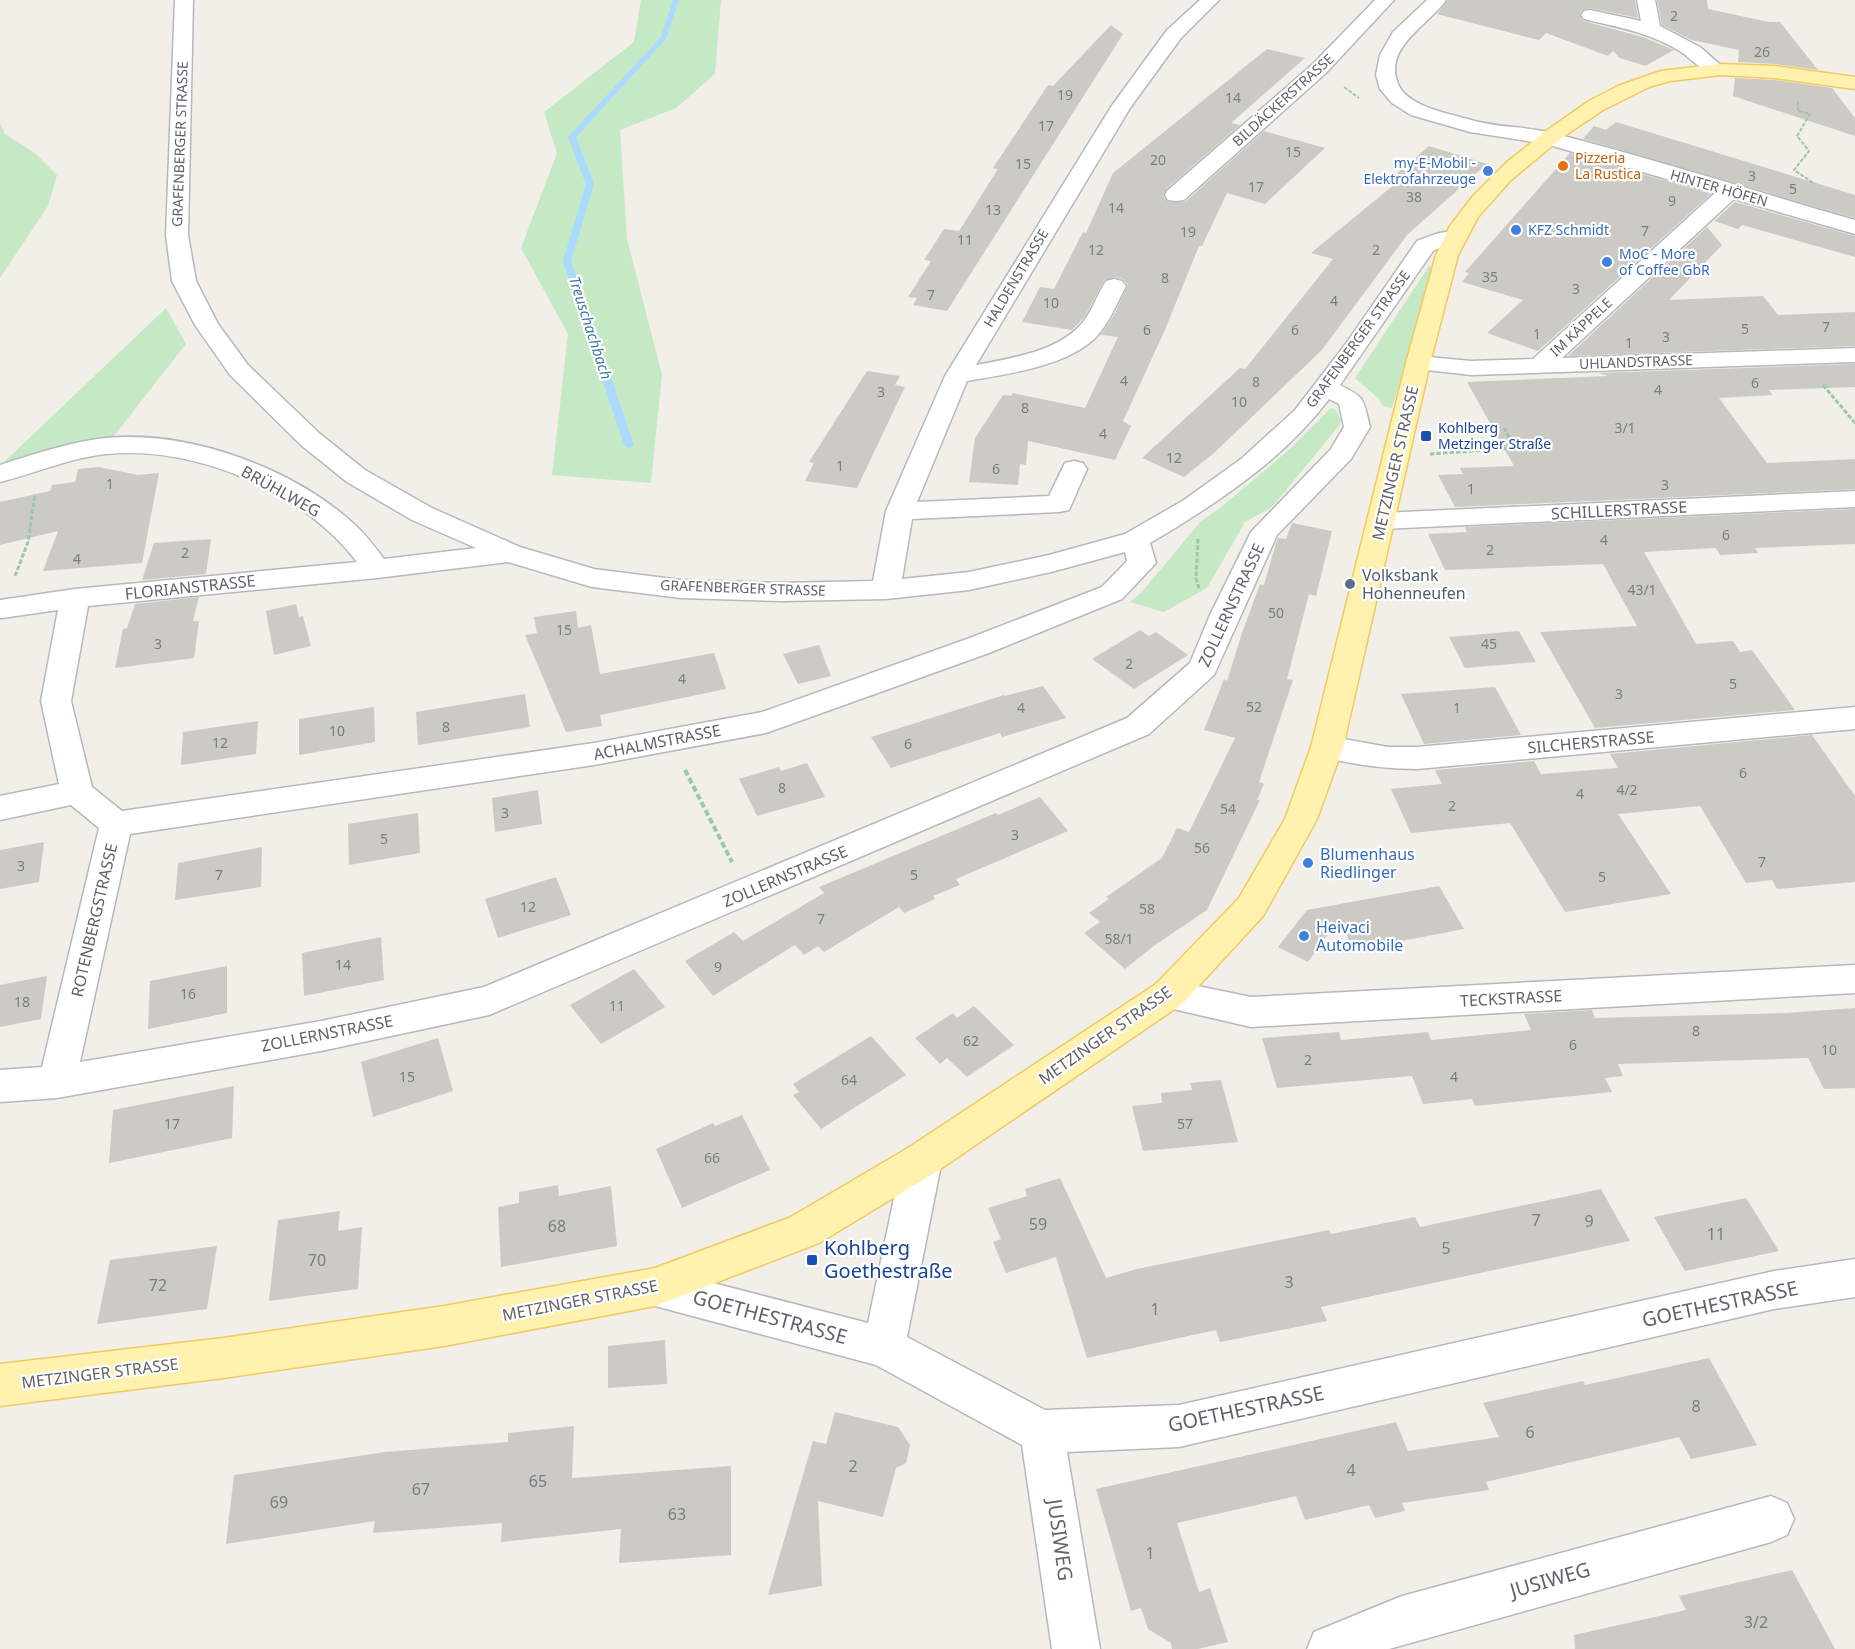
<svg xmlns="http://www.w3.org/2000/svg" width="1855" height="1649" viewBox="0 0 1855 1649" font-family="'Noto Sans',sans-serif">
<rect width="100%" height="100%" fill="#f1efe8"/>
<!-- green -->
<path fill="#c5e8c5" d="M641,0H721L715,74L676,108L620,130L627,239L662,375L651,483L552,475L568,334L521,248L557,153L544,112L634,42Z
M0,123L5,134L35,153L57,175L48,206L0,278Z
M1429,266L1435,268L1392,408L1383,406L1378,398L1355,378Z
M166,308L186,344L110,441L54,450L4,462Z
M1331,408L1336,410L1341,420L1338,427L1272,507L1245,522L1207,588L1164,612L1130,602L1141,593L1201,521L1220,508L1290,449Z"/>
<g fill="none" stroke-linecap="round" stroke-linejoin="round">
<!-- stream -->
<path fill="#aadaff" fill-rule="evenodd" d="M673,0H679L666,39L576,137L594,184L571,261L634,445L629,448L624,445L563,261L586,184L568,137L661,37Z"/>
</g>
<!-- building -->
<path fill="#cccac5" d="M1448,0H1635L1638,18L1590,8L1582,10L1579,15L1583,21L1643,37L1674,50L1645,66L1620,58L1613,51L1608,56L1546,33L1539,40L1437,14Z
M1657,0H1707L1708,9L1769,22H1780L1818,70L1775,64L1738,62L1739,50L1692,40L1662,25Z
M1111,25L1123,34L947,311L913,305L917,298L908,297L931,261L924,260L944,229L959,231L998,169L993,168L1048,85L1053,86Z
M1267,49L1305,58L1231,123L1240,125L1167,188L1163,196L1168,202H1185L1264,131L1325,148L1265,204L1227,193L1202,246H1199L1164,332L1123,421L1131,426L1115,460L1028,441L1026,465L1020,464L1018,485L969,482L975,438L1003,395L1011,396L1013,393L1085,408L1118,337L1101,335L1115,313L1128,285L1123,279L1115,277L1104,280L1085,316L1072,330L1022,322L1040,287L1054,289L1083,232L1086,233L1113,173Z
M1735,78L1775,80L1832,88L1855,118V136L1733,96Z
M1616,122L1855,195V218L1583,139L1594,126L1606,130Z
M1429,146L1487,164L1407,235L1322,350L1214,453L1184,477L1142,458L1240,368L1245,369L1333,259L1311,253L1401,179L1394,176Z
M1570,153L1711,194L1538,351L1487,333L1523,300L1462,282L1469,273L1465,272Z
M1735,202L1855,236V257L1742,225L1738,229L1714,221Z
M1707,227L1722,245L1669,300L1763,296L1778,315L1855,312V346L1568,356Z
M1855,364V387L1769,390L1773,395L1719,398L1767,463L1855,459V489L1455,507L1438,475L1463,474L1460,468L1514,466L1467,382L1608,376L1598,373Z
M867,371L900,376L895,385L905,387L857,488L805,481L814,463L809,462Z
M99,467L138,475L159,473L142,563L43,571L58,531L0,545V502L50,491L52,485L75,482L78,469Z
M1855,509V544L1755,548L1758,553L1720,555L1716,548L1644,552L1696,644L1733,641L1740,652L1752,650L1795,710L1595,728L1540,632L1637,626L1603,564L1445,570L1428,534L1467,532L1465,527Z
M1292,523L1332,531L1316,596L1309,594L1287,679L1293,680L1259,782L1264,784L1257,800H1260L1207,910L1155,945L1125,969L1084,933L1100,922L1089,913L1109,899L1106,897L1162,858L1177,828L1189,832L1235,738L1204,730L1224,679L1227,681L1242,633L1260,584L1264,585L1276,543L1278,538L1286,539Z
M211,539L206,574L142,580L154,543Z
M199,597L193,621H199L194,658L115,668L123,629L127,628L135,604Z
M296,604L299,617L303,616L311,646L274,655L266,611Z
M576,611L578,628L591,625L600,674L714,653L726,689L600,715L602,726L566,732L525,635L537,633L534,617Z
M1140,630L1149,636L1156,632L1188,655L1134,689L1092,659Z
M1519,631L1536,662L1465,668L1449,637Z
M819,645L831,676L798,684L783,654Z
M1043,686L1066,718L1002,737L1000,733L891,768L871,737L1004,695L1005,696Z
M1495,687L1521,735L1424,744L1401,694Z
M525,694L530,727L418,745L416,712Z
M374,707L375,742L299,755V719Z
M258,721L256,754L181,765L183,732Z
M1812,735L1855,796V882L1777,889L1772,880L1746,883L1700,806L1618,814L1671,894L1565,912L1510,823L1411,833L1391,789L1442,784L1435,770L1534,761L1541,774L1618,768L1610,754Z
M807,763L825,797L757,816L739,779L779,767L781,771Z
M538,790L542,824L495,832L492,798Z
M1040,797L1068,831L956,879L960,885L933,896L935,899L904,913L899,907L824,952L818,946L804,955L795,945L713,996L685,961L734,932L743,941L824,893L819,887L996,813L998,815Z
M418,813L420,853L349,865L348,824Z
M44,842L39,882L0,889V850Z
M262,847L261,887L175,900L178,863Z
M556,877L571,915L498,938L485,899Z
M1439,886L1464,929L1354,950L1339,919L1308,962L1278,947L1307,910Z
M381,937L384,980L304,996L302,953Z
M227,966V1013L148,1029L150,981Z
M634,969L665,1007L601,1044L570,1005Z
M47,976L41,1019L0,1027V985Z
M974,1006L1014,1045L967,1077L947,1058L940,1064L915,1038L953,1013L957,1018Z
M1855,1008V1088L1824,1089L1808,1058L1618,1064L1623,1076L1605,1078L1612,1092L1475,1106L1472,1099L1423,1104L1412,1076L1277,1088L1262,1038L1339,1032L1341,1040L1428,1032L1431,1040L1531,1030L1524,1014L1592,1010L1595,1018L1785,1013Z
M871,1036L906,1075L821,1129L793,1095L799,1092L793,1084Z
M438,1038L453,1091L373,1117L361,1062Z
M1221,1080L1238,1142L1143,1151L1132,1106L1162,1103L1161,1093L1192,1090L1190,1083Z
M234,1086L232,1138L109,1163L113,1110Z
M742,1115L770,1170L682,1208L656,1149L713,1123L715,1126Z
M1060,1178L1106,1278L1137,1269L1329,1230L1331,1234L1415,1217L1420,1227L1601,1189L1630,1241L1321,1307L1327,1321L1220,1342L1216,1330L1087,1358L1056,1257L1006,1273L993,1242L1001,1239L988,1208L1027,1196L1025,1189Z
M558,1185L559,1196L611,1186L617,1246L501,1267L498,1207L519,1203V1192Z
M1746,1198L1779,1251L1685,1271L1654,1217Z
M340,1211L338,1231L362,1227L358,1289L269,1301L278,1220Z
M217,1246L207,1309L97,1324L110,1260Z
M665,1340L667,1384L608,1388V1346Z
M1709,1358L1757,1445L1691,1459L1679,1437L1486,1482L1489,1490L1402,1503L1405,1511L1375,1518L1369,1505L1305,1520L1296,1496L1177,1523L1199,1592L1210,1588L1228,1642L1198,1649H1172L1171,1643L1148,1629L1141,1608L1131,1611L1096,1489L1396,1422L1408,1451L1499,1437L1483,1403L1583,1381L1585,1385Z
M835,1412L898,1427L910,1445L906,1463L896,1468L883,1517L818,1501L822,1586L768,1595L813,1441L826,1444Z
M574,1426L572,1478L731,1466V1555L619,1563L621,1529L501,1542L502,1523L373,1533L375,1521L226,1544L234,1475L385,1452L508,1442V1433Z
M1792,1570L1835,1649H1575L1574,1635L1686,1610L1679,1596Z"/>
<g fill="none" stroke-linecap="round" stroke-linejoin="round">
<defs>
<path id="minor" d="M175,0H193L188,235L196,281L218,324L248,365L319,433L365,470L432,508L520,547L594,569L681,580L782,583L873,581L886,511L945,376L1111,107L1167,30L1200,0H1219L1181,38L1130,108L976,365C1011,358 1059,352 1083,322C1093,310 1097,294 1106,281L1114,279L1122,281L1126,286C1117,303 1110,321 1098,335C1070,366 1007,374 967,381L917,502L1049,496L1065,463L1074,461L1083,463L1087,469L1069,510L1059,512L912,519L902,579L969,572L1049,555L1125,534L1184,500L1241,459L1295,410L1345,345L1417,241C1432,235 1445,229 1461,233L1464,238L1461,243L1445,245L1433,251L1340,385C1366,398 1363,399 1370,427L1351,459L1277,535L1214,675L1149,734L489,1015L321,1051L57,1098L0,1102V1070L42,1067L99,828L71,805L0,820V796L59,784L41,701L58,610L2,618H0V600L75,589L357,562C303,491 195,445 106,454C69,458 36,473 0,482V465C34,454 70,442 106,438C189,430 294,468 355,525C366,535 375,547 384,559L476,548L412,520L347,482L301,445L230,375L195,325L172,281L166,235ZM1329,399L1339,404L1344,427L1331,449L1251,532L1210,615L1190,663L1127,718L484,987L321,1021L80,1062L130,834L594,765L766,733L989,653L1122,599L1156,563L1150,543C1216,504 1282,461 1329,399ZM1125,552L1127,561L1102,587L967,639L762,712L594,743L122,811L92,787L71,701L88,606L377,578L508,562L592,587L681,598L782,601L886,599L969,590L1051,572Z
M1375,0H1394L1326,73L1184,200L1176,201L1168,200L1165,195L1168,190L1312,65Z
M1427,0H1446C1429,25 1381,48 1399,86C1409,107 1451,114 1471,120C1498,128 1526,126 1552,133C1654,159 1754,191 1855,220V234L1734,199L1562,358L1855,348V362L1471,375L1409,368L1406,363L1409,358L1418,356L1471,361L1533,359L1715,193L1546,144L1470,132L1411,115L1392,103L1380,89L1376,75L1380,55L1393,32Z
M1637,0H1655L1660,26L1700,47L1725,69L1722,73C1705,77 1692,58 1678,50C1648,32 1617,27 1584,19L1581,15L1584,11L1590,10L1641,21Z
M1855,491V507L1382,529L1372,527L1368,521L1372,515L1382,513Z
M1855,707V729L1417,769C1383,769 1349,764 1316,755L1311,747L1316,739L1327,736L1388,747H1417Z
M1855,965V993L1251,1027L1169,1008L1156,1004L1151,994L1156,984L1169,980L1251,997Z
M922,1143L936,1148L942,1160L907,1337L1045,1410L1179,1405L1774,1271L1855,1259V1297L1774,1309L1179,1447L1067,1452L1100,1649H1052L1022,1445L876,1365L655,1306L640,1300L634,1287L640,1274L655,1268L868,1323L902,1160L908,1148Z
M1771,1496L1787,1503L1794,1519L1787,1535L1771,1542L1389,1649H1307L1314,1632L1402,1596Z"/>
<path id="major" d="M1721,64L1775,66L1855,77V89L1775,78L1721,75L1670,81L1649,87L1603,110L1560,139L1510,181L1478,217L1458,255L1430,363L1343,747L1317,819L1263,916L1182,1004L936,1172L819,1243L655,1306L444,1346L223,1378L0,1406V1364L223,1338L444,1306L655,1268L791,1217L908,1148L1156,984L1239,898L1285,819L1311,747L1406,363L1436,255L1450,226L1473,196L1507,162L1546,131L1589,101L1620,85L1661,71Z"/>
</defs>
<!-- minor casing -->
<use href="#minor" stroke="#b5b8bc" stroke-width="3"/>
<!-- major casing -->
<use href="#major" stroke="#f2c960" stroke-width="3"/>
<!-- path-far2 -->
<path stroke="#9cc7a9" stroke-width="2" stroke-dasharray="4 1.5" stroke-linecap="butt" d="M1344,87L1359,98
M1798,101V111L1810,114L1797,136L1809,151L1794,170L1815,184"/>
<!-- path-far1 -->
<path stroke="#9cc7a9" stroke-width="3" stroke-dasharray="4.5 2" stroke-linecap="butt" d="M1823,385L1855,423
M1430,454L1515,448L1504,428
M1198,539L1196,578L1199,588
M15,576L28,542L35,494"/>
<!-- path -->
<path stroke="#9cc7a9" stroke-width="4" stroke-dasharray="6 3" stroke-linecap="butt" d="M685,770L732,862"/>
<!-- minor -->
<use href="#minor" fill="#fff" fill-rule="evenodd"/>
<!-- major -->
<use href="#major" fill="#fff2af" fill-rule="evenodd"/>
</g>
<!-- markers -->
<circle fill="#e8710a" stroke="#fff" stroke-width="2" cx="1563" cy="166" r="6"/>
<g fill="#3f7fe0" stroke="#fff" stroke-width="2">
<circle cx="1488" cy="171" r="6"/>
<circle cx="1516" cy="230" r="6"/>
<circle cx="1607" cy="262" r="6"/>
<circle cx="1308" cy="863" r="6"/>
<circle cx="1304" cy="936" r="6"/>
</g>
<g fill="#1a4fb4" stroke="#fff" stroke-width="2">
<rect x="1420" y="430" width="12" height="12" rx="3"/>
<rect x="806" y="1254" width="12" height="12" rx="3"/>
</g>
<circle fill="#5c6f8a" stroke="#fff" stroke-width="2" cx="1350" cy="584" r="6"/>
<g text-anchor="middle" stroke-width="4.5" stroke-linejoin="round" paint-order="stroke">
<!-- number labels -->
<g font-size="14" fill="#7a7d7f">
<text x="1674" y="21">2</text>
<text x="1762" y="57">26</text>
<text x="1065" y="100">19</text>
<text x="1233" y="103">14</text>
<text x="1046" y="131">17</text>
<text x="1293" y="157">15</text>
<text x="1158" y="165">20</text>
<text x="1023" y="169">15</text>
<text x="1752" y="181">3</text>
<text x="1256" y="192">17</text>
<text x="1793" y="194">5</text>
<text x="1414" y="202">38</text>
<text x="1672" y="206">9</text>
<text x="1116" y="213">14</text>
<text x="993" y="215">13</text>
<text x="1645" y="236">7</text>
<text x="1188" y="237">19</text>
<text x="965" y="245">11</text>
<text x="1096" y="255">12</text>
<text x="1376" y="255">2</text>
<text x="1490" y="282">35</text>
<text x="1165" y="283">8</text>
<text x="1576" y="294">3</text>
<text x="931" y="300">7</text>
<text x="1334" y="306">4</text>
<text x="1051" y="308">10</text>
<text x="1826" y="332">7</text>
<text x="1745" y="334">5</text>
<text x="1147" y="335">6</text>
<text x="1295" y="335">6</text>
<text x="1537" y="339">1</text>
<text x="1666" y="342">3</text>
<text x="1629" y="348">1</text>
<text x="1124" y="386">4</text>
<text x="1256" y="387">8</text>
<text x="1755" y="388">6</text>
<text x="1658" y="395">4</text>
<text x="881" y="397">3</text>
<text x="1239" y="407">10</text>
<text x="1025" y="413">8</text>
<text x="1625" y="433">3/1</text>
<text x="1103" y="439">4</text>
<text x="1174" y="463">12</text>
<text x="840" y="471">1</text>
<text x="996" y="474">6</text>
<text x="110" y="489">1</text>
<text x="1665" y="490">3</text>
<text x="1471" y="494">1</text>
<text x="1726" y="540">6</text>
<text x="1604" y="545">4</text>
<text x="1490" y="555">2</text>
<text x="185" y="558">2</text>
<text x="77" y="564">4</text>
<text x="1642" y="595">43/1</text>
<text x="1276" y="618">50</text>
<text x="564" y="635">15</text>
<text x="158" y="649">3</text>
<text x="1489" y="649">45</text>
<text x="1129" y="669">2</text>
<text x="682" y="684">4</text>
<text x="1733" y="689">5</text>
<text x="1619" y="699">3</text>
<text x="1254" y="712">52</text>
<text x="1021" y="713">4</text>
<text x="1457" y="713">1</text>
<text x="446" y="732">8</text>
<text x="337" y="736">10</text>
<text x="220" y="748">12</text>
<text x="908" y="749">6</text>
<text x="1743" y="778">6</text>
<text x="782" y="793">8</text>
<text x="1627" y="795">4/2</text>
<text x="1580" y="799">4</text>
<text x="1452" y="811">2</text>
<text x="1228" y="814">54</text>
<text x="505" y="818">3</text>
<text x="1015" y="840">3</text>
<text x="384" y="844">5</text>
<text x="1202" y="853">56</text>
<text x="1762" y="867">7</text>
<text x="21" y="871">3</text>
<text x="219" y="880">7</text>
<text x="914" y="880">5</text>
<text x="1602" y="882">5</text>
<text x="528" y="912">12</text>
<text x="1147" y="914">58</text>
<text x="821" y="924">7</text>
<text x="1119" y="944">58/1</text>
<text x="343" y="970">14</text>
<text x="718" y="972">9</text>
<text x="188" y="999">16</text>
<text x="22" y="1007">18</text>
<text x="617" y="1011">11</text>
<text x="1696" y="1036">8</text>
<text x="971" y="1046">62</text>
<text x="1573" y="1050">6</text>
<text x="1829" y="1055">10</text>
<text x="1308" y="1065">2</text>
<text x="407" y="1082">15</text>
<text x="1454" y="1082">4</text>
<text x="849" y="1085">64</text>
<text x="172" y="1129">17</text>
<text x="1185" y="1129">57</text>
<text x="712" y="1163">66</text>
</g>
<!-- far-street labels -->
<g font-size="14" fill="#5f6368" stroke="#fff">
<text transform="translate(1283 100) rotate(-42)" y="5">BILDÄCKERSTRASSE</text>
<text transform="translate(180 144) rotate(-88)" y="5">GRAFENBERGER STRASSE</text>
<text transform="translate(1719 188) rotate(16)" y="5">HINTER HÖFEN</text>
<text transform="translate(1016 278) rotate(-59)" y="5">HALDENSTRASSE</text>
<text transform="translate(1581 327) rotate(-43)" y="5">IM KÄPPELE</text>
<text transform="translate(1358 339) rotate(-54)" y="5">GRAFENBERGER STRASSE</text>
<text transform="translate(1636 362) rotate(-2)" y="5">UHLANDSTRASSE</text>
<text transform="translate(743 588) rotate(2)" y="5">GRAFENBERGER STRASSE</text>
</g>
<!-- far-food labels -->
<g font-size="14" fill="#c56008" stroke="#fff" text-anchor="start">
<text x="1575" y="163">Pizzeria<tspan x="1575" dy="16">La Rustica</tspan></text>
</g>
<!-- far-shop labels -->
<g font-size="14" fill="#366cbe" stroke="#fff" text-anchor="start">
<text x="1476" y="168" text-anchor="end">my-E-Mobil -<tspan x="1476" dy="16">Elektrofahrzeuge</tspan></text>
<text x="1528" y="235">KFZ Schmidt</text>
<text x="1619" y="259">MoC - More<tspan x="1619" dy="16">of Coffee GbR</tspan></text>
</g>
<!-- far-transit labels -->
<g font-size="14" fill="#164399" stroke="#fff" text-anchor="start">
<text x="1438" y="433">Kohlberg<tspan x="1438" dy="16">Metzinger Straße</tspan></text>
</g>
<!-- far-water labels -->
<g font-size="15" font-style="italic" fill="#4174aa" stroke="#fff">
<text transform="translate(590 328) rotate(72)" y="5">Treuschachbach</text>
</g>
<!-- street labels -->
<g font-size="16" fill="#5f6368" stroke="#fff">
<text transform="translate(1395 463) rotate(-77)" y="6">METZINGER STRASSE</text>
<text transform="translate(281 491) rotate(29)" y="6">BRÜHLWEG</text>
<text transform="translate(1619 510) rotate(-3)" y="6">SCHILLERSTRASSE</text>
<text transform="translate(190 587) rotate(-6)" y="6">FLORIANSTRASSE</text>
<text transform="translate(1231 605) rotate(-65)" y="6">ZOLLERNSTRASSE</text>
<text transform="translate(657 742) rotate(-11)" y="6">ACHALMSTRASSE</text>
<text transform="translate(1591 742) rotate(-5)" y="6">SILCHERSTRASSE</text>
<text transform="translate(785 876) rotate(-23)" y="6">ZOLLERNSTRASSE</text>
<text transform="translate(94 920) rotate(-77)" y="6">ROTENBERGSTRASSE</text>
<text transform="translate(1511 998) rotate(-3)" y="6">TECKSTRASSE</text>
<text transform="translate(327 1033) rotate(-11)" y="6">ZOLLERNSTRASSE</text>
<text transform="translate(1105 1035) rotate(-35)" y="6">METZINGER STRASSE</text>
<text transform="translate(580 1300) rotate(-11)" y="6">METZINGER STRASSE</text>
<text transform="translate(100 1373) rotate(-7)" y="6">METZINGER STRASSE</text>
</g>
<!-- service labels -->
<g font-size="16" fill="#4e5e75" stroke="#fff" text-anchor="start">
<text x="1362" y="581">Volksbank<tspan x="1362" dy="18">Hohenneufen</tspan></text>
</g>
<!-- shop labels -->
<g font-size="16" fill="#366cbe" stroke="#fff" text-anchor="start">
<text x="1320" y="860">Blumenhaus<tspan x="1320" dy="18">Riedlinger</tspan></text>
<text x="1316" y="933">Heivaci<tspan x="1316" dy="18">Automobile</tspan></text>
</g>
<!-- near-number labels -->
<g font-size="16" fill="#7a7d7f">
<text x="1536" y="1226">7</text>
<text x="1589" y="1227">9</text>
<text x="1038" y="1230">59</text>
<text x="557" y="1232">68</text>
<text x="1716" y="1240">11</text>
<text x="1446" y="1254">5</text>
<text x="317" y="1266">70</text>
<text x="1289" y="1288">3</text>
<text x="158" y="1291">72</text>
<text x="1155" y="1315">1</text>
<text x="1696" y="1412">8</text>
<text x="1530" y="1438">6</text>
<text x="853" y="1472">2</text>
<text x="1351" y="1476">4</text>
<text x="538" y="1487">65</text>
<text x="421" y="1495">67</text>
<text x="279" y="1508">69</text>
<text x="677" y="1520">63</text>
<text x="1150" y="1559">1</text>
<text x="1756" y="1628">3/2</text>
</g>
<!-- near-transit labels -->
<g font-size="20" fill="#164399" stroke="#fff" text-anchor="start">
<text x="824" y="1255">Kohlberg<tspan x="824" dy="23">Goethestraße</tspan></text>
</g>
<!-- near-street labels -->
<g font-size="20" fill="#5f6368" stroke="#fff">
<text transform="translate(1720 1304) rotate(-12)" y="7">GOETHESTRASSE</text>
<text transform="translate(770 1317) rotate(15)" y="7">GOETHESTRASSE</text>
<text transform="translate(1246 1409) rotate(-12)" y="7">GOETHESTRASSE</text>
<text transform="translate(1060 1540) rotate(82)" y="7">JUSIWEG</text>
<text transform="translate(1550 1580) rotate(-16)" y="7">JUSIWEG</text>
</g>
</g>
</svg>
